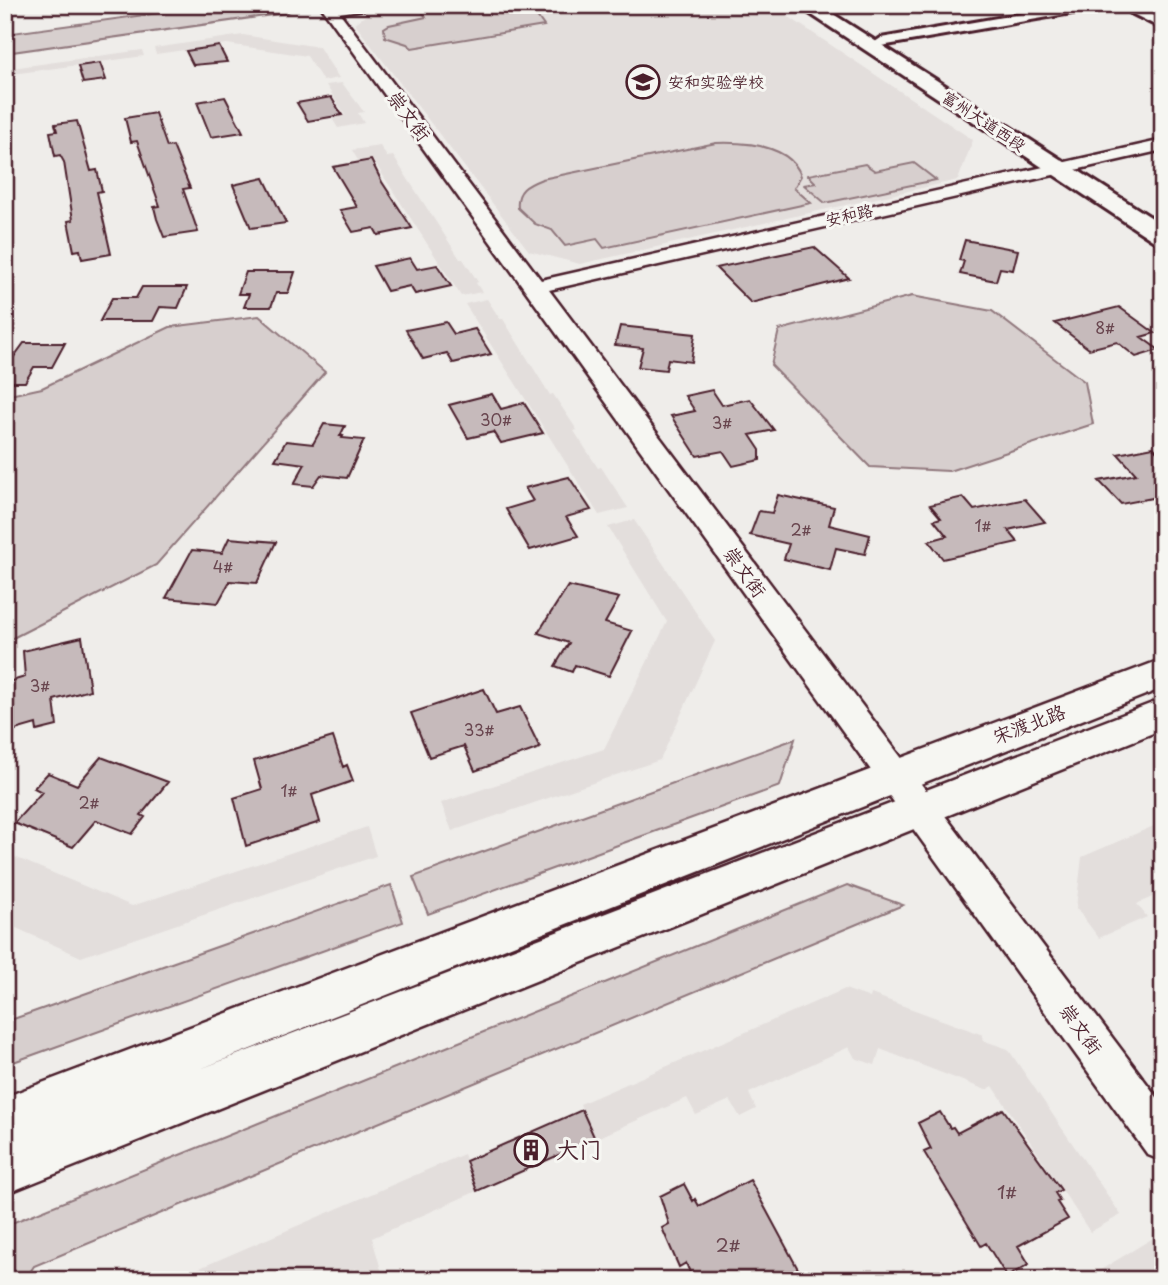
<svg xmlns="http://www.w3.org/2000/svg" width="1168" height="1285" viewBox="0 0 1168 1285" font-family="'Playpen Sans','LXGW WenKai TC',sans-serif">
<rect width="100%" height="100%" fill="#efedea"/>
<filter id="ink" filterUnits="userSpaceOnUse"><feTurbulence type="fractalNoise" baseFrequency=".0143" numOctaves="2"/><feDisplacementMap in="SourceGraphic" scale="14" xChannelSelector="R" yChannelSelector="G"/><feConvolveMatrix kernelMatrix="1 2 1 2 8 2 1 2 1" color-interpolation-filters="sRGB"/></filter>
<g filter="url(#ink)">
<!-- built -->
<path fill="#e3dedc" d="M410,5H771L973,140L958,180L580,264L529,251L354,23L373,11Z
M243,35L319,47L339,78L323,81L307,56L227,44L156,54L154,48Z
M142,50L144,56L5,75V69Z
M342,83L364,112L358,113L364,123L338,128L333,120L332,117L345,115L326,85Z
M380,146L387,157L393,156L460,259H463L478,282L476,283L482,292L461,296L373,160L359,162L352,150Z
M487,299L500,319H503L550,395L553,394L577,430L574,431L598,468L601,467L628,508L599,515L465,304Z
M634,520L715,641L660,760L452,831L441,803L604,749L667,622L608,527Z
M1163,822V892L1137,904L1147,917L1099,938L1076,908L1082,857Z
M367,827L376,856L81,957L5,923V853L132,906Z
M845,989L870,998L871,994L983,1035L982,1040L1008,1049L1121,1215L1090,1232L993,1086L986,1090L880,1049L875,1065L855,1058L849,1047L749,1093L756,1109L740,1117L730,1100L696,1115L687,1098L595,1139L580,1104Z
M464,1154L477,1191L372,1238L384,1280H359L356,1268L330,1280H172Z
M1163,1232V1280H1084Z"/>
<!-- green -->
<path fill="#d7cfce" stroke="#90777c" stroke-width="2" d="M217,5H300L286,13L5,53V34Z
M438,5L519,7L534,12L544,26L412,48L407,44L385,37L384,28L389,25L426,17L419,8Z
M716,143C745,142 790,144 801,176L794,188L811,203L604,248L597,239L565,246L552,230L535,224L518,208C516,190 527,185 542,179Z
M914,163L936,180L825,203L804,185L816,183L808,175L865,164L875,171Z
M912,296L992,311L1085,382L1093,424L949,471L870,467L771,365L779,330Z
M259,316L325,372L156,565L5,642V396L42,388L170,327Z
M795,739L780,786L428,914L413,877Z
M391,885L403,922L5,1065V1022Z
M847,885L903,905L34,1266L25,1280H5V1228L9,1224Z"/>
<!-- building -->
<path fill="#c6babb" stroke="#4a1f2b" stroke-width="2" d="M219,46L227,62L193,65L186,51Z
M100,63L106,80L83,83L78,66Z
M225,97L243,132L211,137L197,102Z
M331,97L342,115L308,121L297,103Z
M155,113L167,147L173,146L190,188L183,189L198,232L164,237L157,219L154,207L160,206L137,141L131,142L125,118Z
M77,121L91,171L97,170L102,191L97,192L111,254L82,259L80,250L74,251L68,221L73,220L64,162L60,155L55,156L50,132L57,131L55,124Z
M371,160L382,182L412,228L378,235L374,228L353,232L340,210L357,207L333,167Z
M264,178L286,223L251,228L233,185Z
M965,240L1018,250L1013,270L1000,268L996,281L960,274L964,261L959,260Z
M814,247L849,278L751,303L716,268Z
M410,258L417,269L437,265L451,286L415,294L410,286L387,291L373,266Z
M246,272H295L288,293H276L271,307H244L249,294H238Z
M142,287H187L178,308L160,307L153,321H100L112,298H136Z
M1119,307L1155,333L1141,337L1159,350L1136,357L1117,342L1089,349L1055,323Z
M446,322L454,334L475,329L491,354L453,363L447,353L423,359L406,330Z
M620,326L695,334L691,362L668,359L666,370L638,367L643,348L615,345Z
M24,343H65L52,367H34L25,382H5V369Z
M712,390L722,405L750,399L774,430L750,435L760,450V460L733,466L723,451L697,456L671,416L695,411L685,396Z
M492,394L501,409L524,403L543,433L501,443L494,432L468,438L449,405Z
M324,424L345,426L340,436H343L342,438L364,440L347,478L321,475L313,486L294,484L305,464L275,460L286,441L313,444Z
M1153,447L1163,457V496L1121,504L1099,481L1136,474L1118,454Z
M569,477L591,510L566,517L578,536L530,550L506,509L533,501L525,488Z
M778,495L834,507L829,525L870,535L865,554L836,548L830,570L784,559L789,544L750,535L759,511L772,513Z
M963,497L974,510L1025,499L1045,522L1008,530L1018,542L943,559L929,541L947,536L934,520L941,518L930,505Z
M229,538L276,542L257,583L230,581L218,603L166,598L192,550L222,553Z
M568,586L619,598L605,623L632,631L609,676L575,665L572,672L555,666L569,643L538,633Z
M82,637L90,690L54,700L57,726L37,731L36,724L5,733V683L25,677L23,651Z
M484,689L496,714L520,707L540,748L475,771L464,746L429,757L411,713Z
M333,737L343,767L347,765L353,781L312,795L320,822L246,846L234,798L262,789L254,761Z
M101,757L168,782L141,815L145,817L132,834L96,820L73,847L14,823L42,792L34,788L48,773L77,785Z
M1003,1109L1061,1190L1055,1193L1060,1201L1057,1202L1068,1219L1018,1246L1029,1264L1007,1277L986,1243L981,1246L924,1152L931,1149L918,1123L940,1112L950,1128L953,1127L957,1133Z
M582,1110L595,1139L477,1191L466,1161Z
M750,1180L798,1269L791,1272L795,1280H693L686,1263L679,1267L662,1228L669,1224L660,1196L684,1184L693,1201L695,1199L699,1206Z"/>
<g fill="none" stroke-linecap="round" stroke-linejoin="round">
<defs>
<path id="minor" d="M1073,5H1101L1095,9L881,46L875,42L881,38Z
M1115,5H1131L1163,20V29Z"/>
<path id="tertiary" d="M320,5H372L365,9L340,13L541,280L1163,140V150L549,290L1163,1105V1161L1148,1155Z"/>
<path id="secondary" d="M1163,659V688L200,1069L1163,699V729L5,1194V1097Z"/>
<path id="primary" d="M797,5H819L1163,225V244L1154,241Z"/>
</defs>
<!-- minor casing -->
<use href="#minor" stroke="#4a1f2b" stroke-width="6"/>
<!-- tertiary casing -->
<use href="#tertiary" stroke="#4a1f2b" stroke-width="5"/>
<!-- secondary casing -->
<use href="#secondary" stroke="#4a1f2b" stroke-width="5"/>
<!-- primary casing -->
<use href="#primary" stroke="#4a1f2b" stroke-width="6"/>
<!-- minor -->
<use href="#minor" fill="#f6f6f2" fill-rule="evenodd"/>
<!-- tertiary -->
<use href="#tertiary" fill="#f6f6f2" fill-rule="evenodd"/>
<!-- secondary -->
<use href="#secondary" fill="#f6f6f2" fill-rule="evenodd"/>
<!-- primary -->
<use href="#primary" fill="#f6f6f2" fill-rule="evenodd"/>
</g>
</g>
<!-- icons -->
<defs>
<symbol id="school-ring" viewBox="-11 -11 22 22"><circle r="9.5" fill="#f6f6f2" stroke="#4a1f2b" stroke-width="1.5"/><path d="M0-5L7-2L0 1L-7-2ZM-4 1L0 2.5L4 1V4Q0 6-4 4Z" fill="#4a1f2b"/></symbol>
<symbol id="building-ring" viewBox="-11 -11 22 22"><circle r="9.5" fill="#f6f6f2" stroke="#4a1f2b" stroke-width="1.5"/><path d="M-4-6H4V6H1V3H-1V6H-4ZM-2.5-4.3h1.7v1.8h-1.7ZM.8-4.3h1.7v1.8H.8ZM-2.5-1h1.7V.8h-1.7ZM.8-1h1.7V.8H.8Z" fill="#4a1f2b"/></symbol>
</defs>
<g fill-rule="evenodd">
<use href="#school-ring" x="624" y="63" width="38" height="38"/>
<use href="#building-ring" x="512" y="1131" width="38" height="38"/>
</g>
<g text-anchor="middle" stroke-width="6" stroke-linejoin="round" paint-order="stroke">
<!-- far-poi labels -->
<g font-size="16" fill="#4a1f2b" stroke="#f6f6f2" text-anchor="start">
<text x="668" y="88">安和实验学校</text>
</g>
<!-- far-street labels -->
<g font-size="16" fill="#4a1f2b" stroke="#f6f6f2">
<text transform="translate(984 121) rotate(33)" y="6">富州大道西段</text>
<text transform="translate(849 215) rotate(-13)" y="6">安和路</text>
</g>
<!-- number labels -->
<g font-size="16" fill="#69464f">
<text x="1105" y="334">8#</text>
<text x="496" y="426">30#</text>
<text x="722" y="429">3#</text>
<text x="983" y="532">1#</text>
<text x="801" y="536">2#</text>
<text x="223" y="573">4#</text>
<text x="40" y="692">3#</text>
<text x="479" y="736">33#</text>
<text x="289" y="797">1#</text>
<text x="89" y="809">2#</text>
</g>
<!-- street labels -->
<g font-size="19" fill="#4a1f2b" stroke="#f6f6f2">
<text transform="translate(409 116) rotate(53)" y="7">崇文街</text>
<text transform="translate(745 572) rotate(54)" y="7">崇文街</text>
<text transform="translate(1029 724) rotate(-21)" y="7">宋渡北路</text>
<text transform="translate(1081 1029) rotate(54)" y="7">崇文街</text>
</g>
<!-- near-number labels -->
<g font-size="19" fill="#69464f">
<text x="1007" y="1199">1#</text>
<text x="728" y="1252">2#</text>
</g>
<!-- near-poi labels -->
<g font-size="23" fill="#4a1f2b" stroke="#f6f6f2" text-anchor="start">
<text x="556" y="1158">大门</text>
</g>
</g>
<!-- margin -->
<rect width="1168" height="1285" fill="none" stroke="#f6f6f2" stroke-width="28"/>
<rect x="14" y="14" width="1140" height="1257" fill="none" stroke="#4a1f2b" stroke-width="2.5" filter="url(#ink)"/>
</svg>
